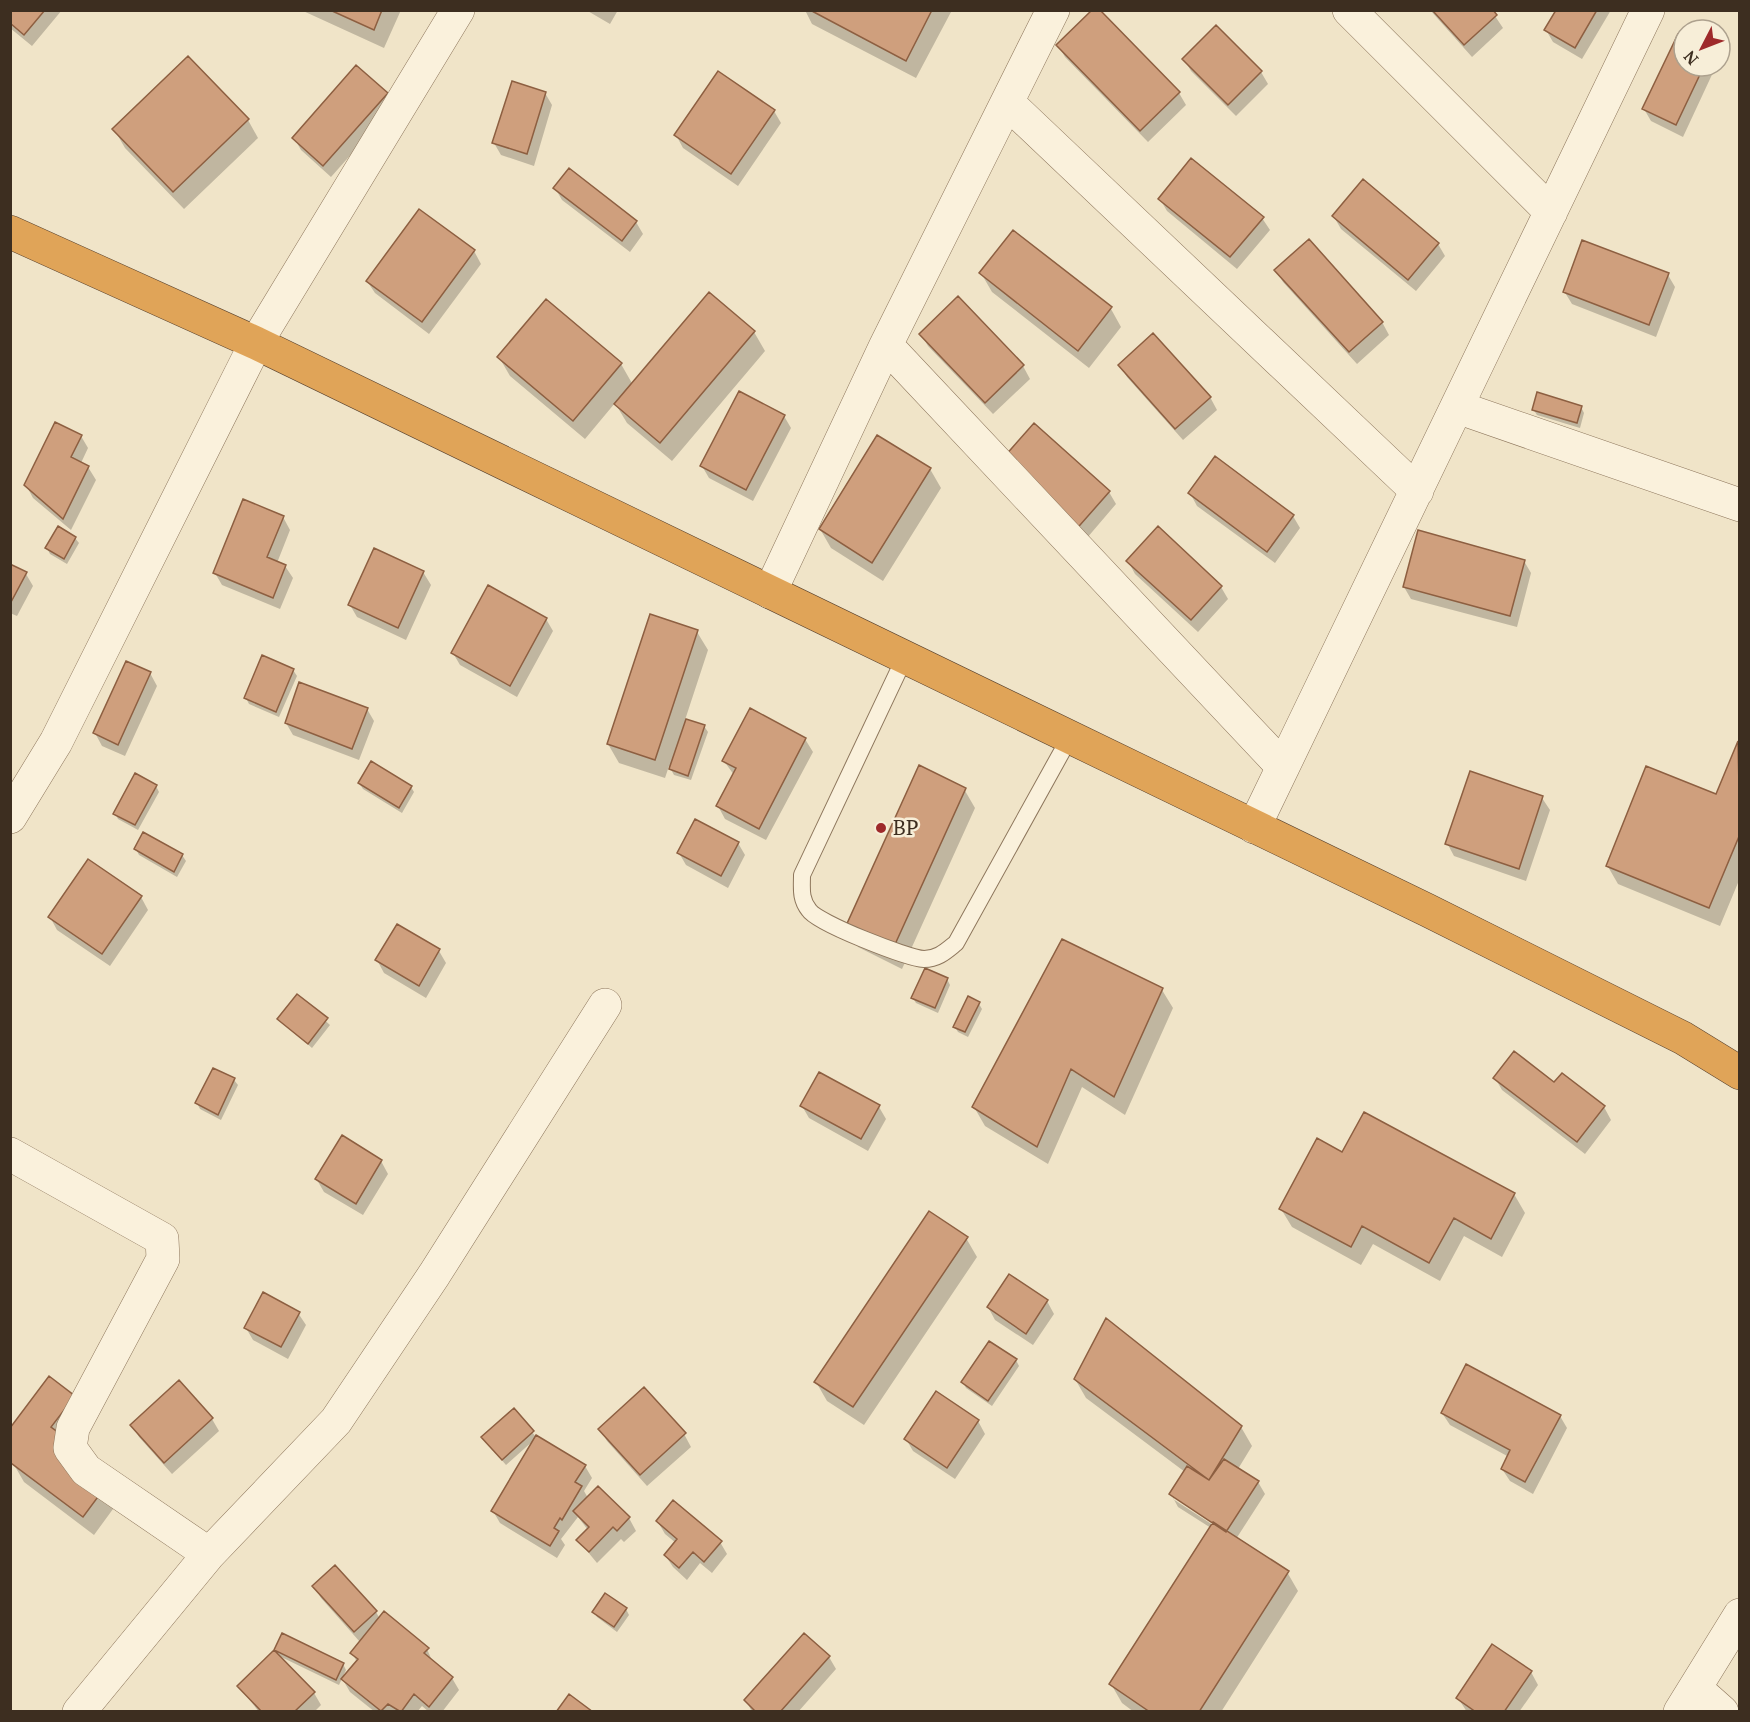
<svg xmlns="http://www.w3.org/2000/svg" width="1750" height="1722" viewBox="0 0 1750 1722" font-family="'PT Serif',serif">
<rect width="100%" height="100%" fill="#f0e4c8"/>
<!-- shadow -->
<path fill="#0003" fill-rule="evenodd" d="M10,10H62L32,46L10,28Z
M301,10H401L384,48Z
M586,10H618L610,24Z
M805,10H950L951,12L916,78L812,24Z
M1430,10H1491L1503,28L1472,57Z
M1557,10H1611L1582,59L1553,42L1546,30Z
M1684,39V66H1716L1683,137L1651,121L1644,109Z
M1058,45L1179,93L1186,105L1148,142L1065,57Z
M1184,59L1261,72L1268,84L1236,116L1191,71Z
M545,93L552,105L534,166L501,155L494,143Z
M387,94L394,106L331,177L301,150L294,138Z
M774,111L781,123L738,186L683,148L676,135Z
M248,120L258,138L184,209L125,148L114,129Z
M555,188L636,222L643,234L630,252L562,200Z
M1160,199L1262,218L1270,230L1237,269L1167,211Z
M1334,217L1438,244L1445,256L1416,291L1341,229Z
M474,251L481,264L429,334L375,293L367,281Z
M1276,270L1382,322L1389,335L1357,364L1283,282Z
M981,273L1111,309L1121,327L1089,368L992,292Z
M1668,275L1675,287L1656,337L1572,304L1564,291Z
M958,298L1023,366L1030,379L993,414L928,346L921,334Z
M754,332L765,351L672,461L627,423L615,403L585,439L510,376L499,357L621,364L633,385Z
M1120,365L1210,397L1217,410L1183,440L1127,377Z
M1581,407L1584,413L1580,428L1537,415L1533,409Z
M784,416L791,428L753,501L709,478L702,466Z
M81,436L88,448L81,463L88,467L96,480L71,530L33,498L26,485Z
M930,469L941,488L883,581L831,548L820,529Z
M1006,478L1109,492L1116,504L1081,545Z
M1190,493L1293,516L1300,528L1275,563L1197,506Z
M283,517L290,530L277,563L285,566L293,578L280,609L222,585L215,573Z
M75,538L79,543L67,564L50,554L47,548Z
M1128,561L1221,587L1228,599L1198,632L1135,574Z
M1524,561L1531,573L1517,627L1411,599L1404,587Z
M10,565L26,574L33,586L17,616L10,613Z
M423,572L431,585L406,640L357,617L350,605Z
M546,619L553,631L517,697L460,665L453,653Z
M697,632L708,650L685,720L704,726L708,732L691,780L674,775L669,766L665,778L619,763L608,744Z
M293,670L297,676L279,717L249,704L246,698Z
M150,673L157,686L125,756L102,746L95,733Z
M367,709L374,721L359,760L293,735L286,723Z
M805,739L813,752L766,840L725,819L718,806L734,775L724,761Z
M1739,743L1740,878L1720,926L1618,884L1607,865L1717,796Z
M359,783L411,787L414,792L402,813L363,789Z
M156,786L159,792L138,830L118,819L115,813Z
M964,789L975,808L902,969L858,947L847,928Z
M1542,798L1550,810L1526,881L1454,856L1447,843Z
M738,843L745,855L728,888L686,865L679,853Z
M136,849L182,855L186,861L177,877L139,855Z
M141,897L148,910L110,966L57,930L50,917Z
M397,926L439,951L446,963L426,998L384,973L377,960Z
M947,979L950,985L938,1013L916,1003L913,998Z
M1162,990L1173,1008L1125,1115L1082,1087L1048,1164L985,1126L974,1107Z
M298,996L330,1025L312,1048L279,1019Z
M979,1004L982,1009L968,1037L958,1032L955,1027Z
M213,1070L234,1080L238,1085L221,1120L200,1109L197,1103Z
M1495,1078L1555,1084L1604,1107L1611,1120L1585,1154L1502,1090Z
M802,1106L879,1107L886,1119L868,1151L809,1118Z
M1343,1154L1514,1194L1525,1213L1502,1257L1464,1236L1440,1281L1373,1244L1361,1265L1292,1227L1281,1209Z
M381,1161L388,1174L363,1215L324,1192L317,1180Z
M966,1238L977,1257L864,1425L827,1401L816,1382Z
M1047,1301L1054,1314L1033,1345L995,1320L988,1307Z
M298,1313L306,1325L288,1359L253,1340L246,1328Z
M1016,1360L1019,1366L992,1406L966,1388L963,1382Z
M1075,1379L1241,1427L1252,1446L1238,1469L1258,1482L1265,1494L1236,1539L1287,1572L1298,1591L1221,1712H1134L1122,1703L1111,1684L1211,1528L1178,1507L1171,1494L1185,1472L1086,1398ZM1175,1496L1215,1522L1213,1525L1173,1499Z
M179,1382L212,1419L219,1431L172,1474L139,1437L132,1425Z
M74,1397L66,1440L124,1494L94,1535L24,1482L13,1463Z
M514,1410L536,1437L585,1466L592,1478L584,1491L588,1498L629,1518L636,1531L624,1542L621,1539L597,1563L578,1540L588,1530L578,1517L561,1539L565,1545L557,1558L500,1523L493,1511L534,1440L506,1465L487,1443L483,1438Z
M1442,1413L1560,1416L1567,1428L1533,1494L1510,1481L1502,1469L1509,1457L1450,1425Z
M978,1421L985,1434L955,1479L913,1451L906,1439Z
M600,1429L684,1434L691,1447L647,1486L607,1441Z
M658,1522L720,1542L727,1554L712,1573L700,1563L687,1580L673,1567L665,1555L676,1543L665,1534Z
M314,1586L376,1612L380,1619L427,1649L433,1663L452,1678L459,1690L442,1712H429L422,1706L417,1712H375L350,1692L343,1680L357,1662L352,1653L360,1642L321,1598Z
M626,1609L629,1615L617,1632L597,1617L594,1612Z
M283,1635L343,1664L346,1670L339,1685L277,1655L314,1693L321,1705L314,1712H259L239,1686L275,1651Z
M829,1657L836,1669L798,1712H752L746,1700Z
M1531,1672L1538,1685L1519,1712H1467L1458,1698Z"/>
<!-- building -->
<path fill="#cf9f7d" stroke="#8d5f41" stroke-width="1.5" d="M10,10H45L24,35L10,23Z
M330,10H382L374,30Z
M810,10H932L906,61Z
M1092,10H1100L1180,92L1140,131L1056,45Z
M1432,10H1493L1497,15L1464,45Z
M1556,10H1597L1575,48L1544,30Z
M1216,25L1262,71L1228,105L1182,59Z
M1678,34L1684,37V66H1704L1676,125L1642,109Z
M188,56L249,119L173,192L112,129Z
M356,65L388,93L323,166L292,138Z
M718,71L775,110L731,174L674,135Z
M512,81L546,92L527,154L492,143Z
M1191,158L1264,217L1230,257L1158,199Z
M569,168L637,221L622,241L553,188Z
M1363,179L1439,243L1408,280L1332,216Z
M419,209L475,250L422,322L366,281Z
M1013,230L1112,307L1078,351L979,273Z
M1309,239L1383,322L1349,352L1274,270Z
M1582,240L1669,273L1649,325L1563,292Z
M709,292L755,331L660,443L614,404Z
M958,296L1024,365L985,403L919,334Z
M546,299L622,363L573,421L497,357Z
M1153,333L1211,397L1175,429L1118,365Z
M739,391L785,415L746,490L700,466Z
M1537,392L1582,406L1577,423L1532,410Z
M55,422L82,435L71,457L89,466L63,519L24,485Z
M1034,423L1110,491L1073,533L997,465Z
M877,435L931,468L872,563L819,529Z
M1215,456L1294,515L1267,552L1188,493Z
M243,499L284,516L267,557L286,565L273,598L213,573Z
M58,526L76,537L64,559L45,548Z
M1158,526L1222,586L1191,620L1126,561Z
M1418,530L1525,560L1510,616L1403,587Z
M374,548L424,571L398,628L348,605Z
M10,564L27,572L10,604Z
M488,585L547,618L510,686L451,653Z
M650,614L698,630L655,760L607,744Z
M262,655L294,669L276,712L244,698Z
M126,661L151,672L118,745L93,733Z
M299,682L368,708L352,749L285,723Z
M750,708L806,738L759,829L716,806L736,768L722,761Z
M686,719L705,725L688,776L669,769Z
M1738,741L1740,834L1709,908L1606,866L1646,766L1716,794Z
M371,761L412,786L399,808L358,783Z
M919,765L966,788L892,951L845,928Z
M1470,771L1543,796L1519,869L1445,844Z
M135,773L157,785L135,825L113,814Z
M695,819L739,842L721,876L677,853Z
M143,832L183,854L174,872L134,849Z
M88,859L142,896L102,954L48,917Z
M397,924L440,949L419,986L375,960Z
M1062,939L1163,988L1114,1097L1071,1069L1037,1147L972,1107Z
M925,968L948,978L935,1008L911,998Z
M297,994L328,1018L308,1044L277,1019Z
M968,996L980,1002L965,1032L953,1027Z
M1514,1051L1554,1082L1562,1073L1605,1106L1577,1142L1493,1078Z
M213,1068L235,1078L218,1115L195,1103Z
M819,1072L880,1105L861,1139L800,1106Z
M1364,1112L1515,1193L1491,1239L1454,1218L1429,1263L1362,1226L1351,1247L1279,1209L1317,1138L1342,1152Z
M342,1135L382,1160L356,1204L315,1179Z
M929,1211L968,1237L853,1407L814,1382Z
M1009,1274L1048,1300L1026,1334L987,1307Z
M263,1292L300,1312L281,1347L244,1328Z
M1106,1318L1242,1426L1209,1480L1074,1379Z
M989,1341L1017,1359L988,1401L961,1382Z
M1466,1364L1561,1415L1525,1482L1501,1469L1510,1450L1441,1413Z
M49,1376L75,1396L51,1427L115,1474L83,1517L11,1463L10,1428Z
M179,1380L213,1418L164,1463L130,1425Z
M644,1387L686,1433L640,1475L598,1429Z
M936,1391L979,1420L947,1468L904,1439Z
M514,1408L534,1431L502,1460L481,1437Z
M536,1435L586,1465L575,1482L582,1486L562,1520L560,1518L554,1528L559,1531L550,1546L491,1511Z
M1224,1459L1259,1481L1226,1532L1169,1494L1187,1466L1209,1480Z
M598,1486L630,1517L617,1531L613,1527L589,1552L576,1540L589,1527L573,1511Z
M673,1500L722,1541L704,1562L693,1552L679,1568L664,1555L677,1539L656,1521Z
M1213,1522L1289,1571L1199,1712H1150L1109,1684Z
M335,1565L377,1611L354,1632L312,1586Z
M605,1593L627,1608L614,1627L592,1612Z
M384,1611L429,1648L424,1653L453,1677L429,1707L414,1694L401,1712L388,1704L381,1711L341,1679L358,1659L350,1653Z
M282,1633L344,1663L336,1680L274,1650Z
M804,1633L830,1656L780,1712H756L744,1700Z
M1492,1644L1532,1671L1504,1712H1476L1456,1698Z
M274,1650L315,1692L294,1712H262L237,1686Z
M569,1694L593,1712H556Z"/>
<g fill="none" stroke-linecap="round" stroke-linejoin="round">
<defs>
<path id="lane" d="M905,657L802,875C802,888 800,899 809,910C817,923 907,958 924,959C938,959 946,951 956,943L1070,737"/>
<path id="street" d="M1349,10L1551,212
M1008,103L1417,491
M886,345L1283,767
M1457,407L1740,505
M770,592L886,345L1053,10
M10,817L56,742L256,343L458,10
M1254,827L1648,10
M10,1154L162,1239L163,1259L73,1428L70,1448L86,1470L209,1554
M1695,1688L1722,1712
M79,1712L209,1554L336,1421L434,1275L605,1005
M1680,1712L1740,1615"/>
<path id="highway" d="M10,232L256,343L1427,910L1683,1038L1740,1073"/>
</defs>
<!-- lane casing -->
<use href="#lane" stroke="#8d765c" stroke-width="18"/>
<!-- street casing -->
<use href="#street" stroke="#8d765c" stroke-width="34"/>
<!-- highway casing -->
<use href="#highway" stroke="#5b4430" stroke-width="34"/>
<!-- lane -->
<use href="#lane" stroke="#faf1dc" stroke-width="16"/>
<!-- street -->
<use href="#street" stroke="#faf1dc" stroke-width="33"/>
<!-- highway -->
<use href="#highway" stroke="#e0a458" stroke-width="33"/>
</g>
<!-- markers -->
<circle fill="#9e2a2b" stroke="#f7eed8" stroke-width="2" cx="881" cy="828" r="6"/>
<g text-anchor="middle" stroke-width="5" stroke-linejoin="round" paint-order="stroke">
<!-- poi labels -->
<g font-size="21" fill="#3d2e20" stroke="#f7eed8" text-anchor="start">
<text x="893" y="835">BP</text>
</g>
</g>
<!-- border -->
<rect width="1750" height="1722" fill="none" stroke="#3d2e20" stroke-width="24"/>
<!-- north arrow -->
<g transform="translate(1702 48) rotate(228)"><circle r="28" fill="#f7eed8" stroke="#ada18e" stroke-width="1.5"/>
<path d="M0-4.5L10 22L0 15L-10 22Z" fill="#9e2a2b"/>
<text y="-9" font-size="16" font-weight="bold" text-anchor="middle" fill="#3d2e20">N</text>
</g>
</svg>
